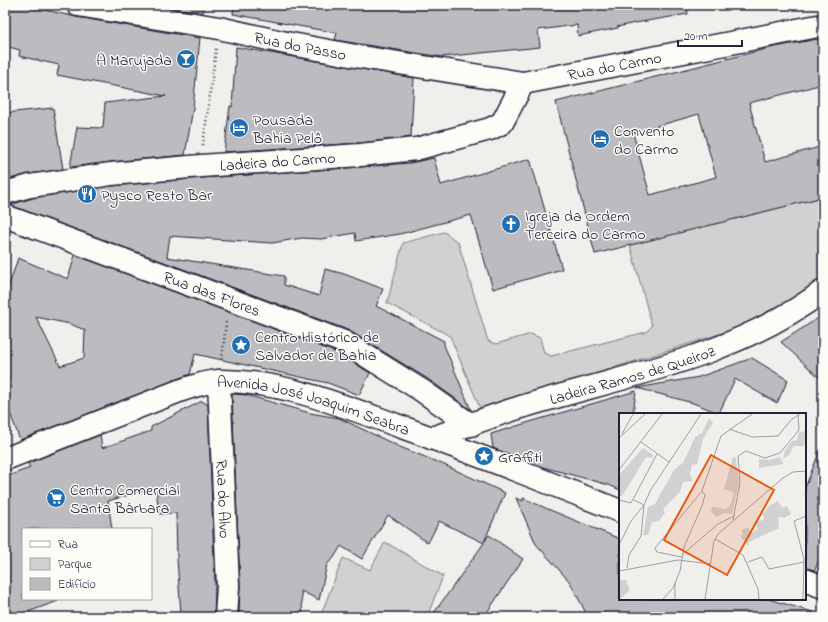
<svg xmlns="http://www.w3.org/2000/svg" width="828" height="622" viewBox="0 0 828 622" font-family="'Indie Flower',sans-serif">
<rect width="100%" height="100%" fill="#f0efec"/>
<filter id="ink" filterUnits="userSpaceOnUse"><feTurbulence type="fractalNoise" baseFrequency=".025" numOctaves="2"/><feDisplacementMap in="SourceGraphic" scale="8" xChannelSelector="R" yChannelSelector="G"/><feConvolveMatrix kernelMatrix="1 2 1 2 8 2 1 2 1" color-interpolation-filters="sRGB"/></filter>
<g filter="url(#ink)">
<!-- green -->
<path fill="#d2d1d1" stroke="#7a7a86" d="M823,197V278L812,287L738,328L488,408H480L450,336L387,303L403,243L444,232L458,242L488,341L496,344L531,334L540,338L544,353L551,356L646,332L652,326L630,245Z
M385,542L443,576L427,617H320L343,558L370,570Z"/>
<!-- building -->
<path fill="#bcbcc0" stroke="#22223b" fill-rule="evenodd" d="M5,5H23L76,17L200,38L193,108L185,155L110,162L70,167L77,127L103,128L105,103L166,96L57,75L59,65L19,56L20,50L5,46Z
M156,5H204L203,13Z
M234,5H687L688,14L635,23L617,27L618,28L578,36L577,25L538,30L540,47L442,57L335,40L337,33L233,14Z
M823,38V84L749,103L765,162L823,146V197L595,254L556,102L770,48ZM699,114L716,177L650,195L633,133Z
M236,47L414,78L411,137L359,143L224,152L230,106L232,107Z
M53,108L63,169L28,174L10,179V174L5,176V113Z
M434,158L441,185L530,159L562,269L493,289L471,215L400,234L356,241L355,233L321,239L302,238L272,243L170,236L167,257L284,276V285L319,296L325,269L344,274L383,289L376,306L444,341V345L471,410L428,379L348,330L10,205L33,198L112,186L202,178L361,167L410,163Z
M75,255L338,353L370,373L359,395L328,383L195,354L190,374L20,440L5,400V298L18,258L68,279ZM36,317L70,324L85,330L84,358L60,366Z
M823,315V381L781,342Z
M752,358L788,380L777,403L735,379L719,413L693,403L637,388L699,377Z
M636,391L633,414H620V490L609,485L543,467L493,448L491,434L533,421Z
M232,394L246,395L310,413L339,418L400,447L440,463L505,493L484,542L489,535L523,559L484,617H431L484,543L439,521L428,543L388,515L362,559L341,546L333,559L327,564L319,600L301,591L303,617H239L240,585Z
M202,401L208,405L215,586L214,617H197L181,614L177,559L176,513L159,514L156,487L108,501L112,529H23V599H57L58,601L14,617H5V477L30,468L28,463L100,435L102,448L151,431V427Z
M822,445L823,549L815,570L805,568V488Z
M516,498L523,501V498L550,510L620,539V599H768L813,612V617H588L570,582L536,544Z"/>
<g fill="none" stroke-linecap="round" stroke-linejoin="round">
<defs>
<g id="minor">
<path id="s1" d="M78,5L219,28L286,43L361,57L523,83L823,25"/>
<path id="s2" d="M5,193L30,186L111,174L201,166L360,155L416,149L490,129L502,123L523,83"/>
<path id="s3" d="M5,216L344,342L421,390L471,425"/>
<path id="s4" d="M219,381L228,586L226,617"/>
</g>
<g id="major">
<path id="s5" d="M432,438C461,428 489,417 518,408C622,376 734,358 823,291"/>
<path id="s6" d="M5,459L179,391C192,387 206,381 220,381C283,381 341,405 399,426C473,453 547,482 620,511"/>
<path d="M805,580L823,587"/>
</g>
</defs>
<!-- minor casing -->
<use href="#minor" stroke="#22223b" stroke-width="25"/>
<!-- major casing -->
<use href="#major" stroke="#22223b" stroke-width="25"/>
<!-- path -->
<path stroke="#22223b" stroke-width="2.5" stroke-dasharray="1 3" stroke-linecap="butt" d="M203,145L216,49
M222,359L226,322"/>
<!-- minor -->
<use href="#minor" stroke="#fdfcf7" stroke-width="22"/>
<!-- major -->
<use href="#major" stroke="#fdfcf7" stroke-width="22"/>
</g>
</g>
<!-- icons -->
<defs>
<symbol id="bar-disc" viewBox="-11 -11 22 22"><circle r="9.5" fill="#1f6fb2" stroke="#fdfcf7"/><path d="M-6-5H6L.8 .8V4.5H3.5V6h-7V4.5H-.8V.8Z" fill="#fff"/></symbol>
<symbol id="hotel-disc" viewBox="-11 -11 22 22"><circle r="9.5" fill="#1f6fb2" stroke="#fdfcf7"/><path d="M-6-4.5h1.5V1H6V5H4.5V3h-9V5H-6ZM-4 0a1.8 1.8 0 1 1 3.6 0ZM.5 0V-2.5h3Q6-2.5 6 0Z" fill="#fff"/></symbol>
<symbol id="restaurant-disc" viewBox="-11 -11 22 22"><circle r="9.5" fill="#1f6fb2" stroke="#fdfcf7"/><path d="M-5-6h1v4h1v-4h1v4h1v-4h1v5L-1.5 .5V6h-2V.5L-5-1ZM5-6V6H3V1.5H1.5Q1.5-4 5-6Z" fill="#fff"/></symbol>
<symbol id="church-disc" viewBox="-11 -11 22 22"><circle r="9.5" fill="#1f6fb2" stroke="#fdfcf7"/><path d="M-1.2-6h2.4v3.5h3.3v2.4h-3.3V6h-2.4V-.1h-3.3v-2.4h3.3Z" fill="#fff"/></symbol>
<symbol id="sight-disc" viewBox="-11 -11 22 22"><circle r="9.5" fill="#1f6fb2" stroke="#fdfcf7"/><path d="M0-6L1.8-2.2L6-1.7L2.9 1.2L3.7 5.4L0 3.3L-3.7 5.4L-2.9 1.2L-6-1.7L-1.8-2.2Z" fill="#fff"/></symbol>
<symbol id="supermarket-disc" viewBox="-11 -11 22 22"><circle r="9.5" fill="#1f6fb2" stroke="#fdfcf7"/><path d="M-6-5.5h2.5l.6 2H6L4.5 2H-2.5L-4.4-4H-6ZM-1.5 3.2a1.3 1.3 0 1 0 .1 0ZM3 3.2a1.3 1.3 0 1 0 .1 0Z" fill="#fff"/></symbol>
</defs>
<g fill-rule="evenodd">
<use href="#bar-disc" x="175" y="48" width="22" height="22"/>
<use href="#hotel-disc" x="228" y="117" width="22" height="22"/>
<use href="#hotel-disc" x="589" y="128" width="22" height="22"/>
<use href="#restaurant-disc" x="76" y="183" width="22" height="22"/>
<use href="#church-disc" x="500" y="213" width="22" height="22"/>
<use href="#sight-disc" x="230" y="334" width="22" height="22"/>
<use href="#sight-disc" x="473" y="445" width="22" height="22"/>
<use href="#supermarket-disc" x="45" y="487" width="22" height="22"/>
</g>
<g text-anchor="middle" stroke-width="3" stroke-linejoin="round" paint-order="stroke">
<!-- street labels -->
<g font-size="16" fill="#22223b" stroke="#fdfcf7">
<text dy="6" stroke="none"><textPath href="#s1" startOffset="226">Rua do Passo</textPath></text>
<text dy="6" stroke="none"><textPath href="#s1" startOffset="545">Rua do Carmo</textPath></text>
<text dy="6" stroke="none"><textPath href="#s2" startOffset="275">Ladeira do Carmo</textPath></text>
<text dy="6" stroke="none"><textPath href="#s3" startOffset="221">Rua das Flores</textPath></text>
<text dy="6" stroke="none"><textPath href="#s5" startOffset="210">Ladeira Ramos de Queiroz</textPath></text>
<text dy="6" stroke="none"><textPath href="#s6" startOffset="326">Avenida José Joaquim Seabra</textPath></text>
<text dy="6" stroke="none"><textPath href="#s4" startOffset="118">Rua do Alvo</textPath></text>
</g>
<!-- poi labels -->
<g font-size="16" fill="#22223b" stroke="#fdfcf7" text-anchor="start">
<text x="172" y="65" text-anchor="end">A Marujada</text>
<text x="253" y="125">Pousada<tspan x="253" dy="18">Bahia Pelô</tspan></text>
<text x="614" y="136">Convento<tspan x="614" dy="18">do Carmo</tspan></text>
<text x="101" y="200">Pysco Resto Bar</text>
<text x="525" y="221">Igreja da Ordem<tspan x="525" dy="18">Terceira do Carmo</tspan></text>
<text x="255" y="342">Centro Histórico de<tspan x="255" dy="18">Salvador de Bahia</tspan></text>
<text x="498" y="462">Graffiti</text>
<text x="70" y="495">Centro Comercial<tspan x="70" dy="18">Santa Bárbara</tspan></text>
</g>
</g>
<!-- overview -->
<g transform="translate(619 413)">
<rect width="187" height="187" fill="#f0efec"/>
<path d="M90,5L94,10L84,26L78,51L73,52L71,61L74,68L64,69L61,79L44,96L46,100L40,108L33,109L29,122H24L29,94L36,91L55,57L64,50L76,24L83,20ZM187,18L185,33H175L170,42L164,46L166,37L173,28L178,27L180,19ZM24,35L34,42L33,45L27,44L3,83H0V62ZM114,44L117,45L120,70L113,101L104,100L98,104L92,99L93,94L107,96L112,91L115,79L105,76ZM161,44L164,51L140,55V46L150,47ZM159,88L163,95L168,93L172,101L165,105L159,104L160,115L130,129L129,133L121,123L124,121L122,118L128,114L133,119L139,116L135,109L145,107L144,101L150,93ZM0,167H7L11,177L1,186Z" fill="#d2d1d1"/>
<path fill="none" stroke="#9e9da5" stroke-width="1" d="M110,16L133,24L159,23L172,7L179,2M3,21L14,1M0,25L26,1M22,29L50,49M0,57L43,1M0,87L12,90L38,41M114,107L121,70L119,43L127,38L146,45L161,40L180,17L179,2L181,1M96,126L124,142L139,176L140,186M0,132L12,108L25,92L15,87M64,141L99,111L115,103M63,144L38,139L36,135L83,78L102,23L133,1M129,149L143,144L150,156L185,149M8,155L10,142L22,123L25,92L31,78L82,1M0,158L59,147L92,151M44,186L54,175L61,158L65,134L83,93L86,82L83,78M56,186V170M86,186L95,128L99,121L164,65L174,59L187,58M184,186L185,146L175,108L187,103"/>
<path fill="#e8590c" fill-opacity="0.15" stroke="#e8590c" stroke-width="2" d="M92,42L155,77L108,162L45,127Z"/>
<rect width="187" height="187" fill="none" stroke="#22223b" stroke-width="2"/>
</g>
<!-- margin -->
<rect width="828" height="622" fill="none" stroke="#fdfcf7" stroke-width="20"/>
<rect x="10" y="10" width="808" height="602" fill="none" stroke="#22223b" stroke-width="1.5" filter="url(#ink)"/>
<!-- legend -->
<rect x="22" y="528" width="130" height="72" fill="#fdfcf7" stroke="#a5a5ac"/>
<rect x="30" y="541" width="20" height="6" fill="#fdfcf7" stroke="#a5a5ac"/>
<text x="58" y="548" font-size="12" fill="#22223b">Rua</text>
<rect x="30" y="558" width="20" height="12" fill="#d2d1d1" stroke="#a5a5ac"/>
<text x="58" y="568" font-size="12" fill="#22223b">Parque</text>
<rect x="30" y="578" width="20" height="12" fill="#bcbcc0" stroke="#a5a5ac"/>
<text x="58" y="588" font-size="12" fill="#22223b">Edifício</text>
<!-- scale -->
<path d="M678 40v6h64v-6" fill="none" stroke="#22223b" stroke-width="2"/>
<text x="684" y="40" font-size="12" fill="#22223b" stroke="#fdfcf7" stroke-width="3" paint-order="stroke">20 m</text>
</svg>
